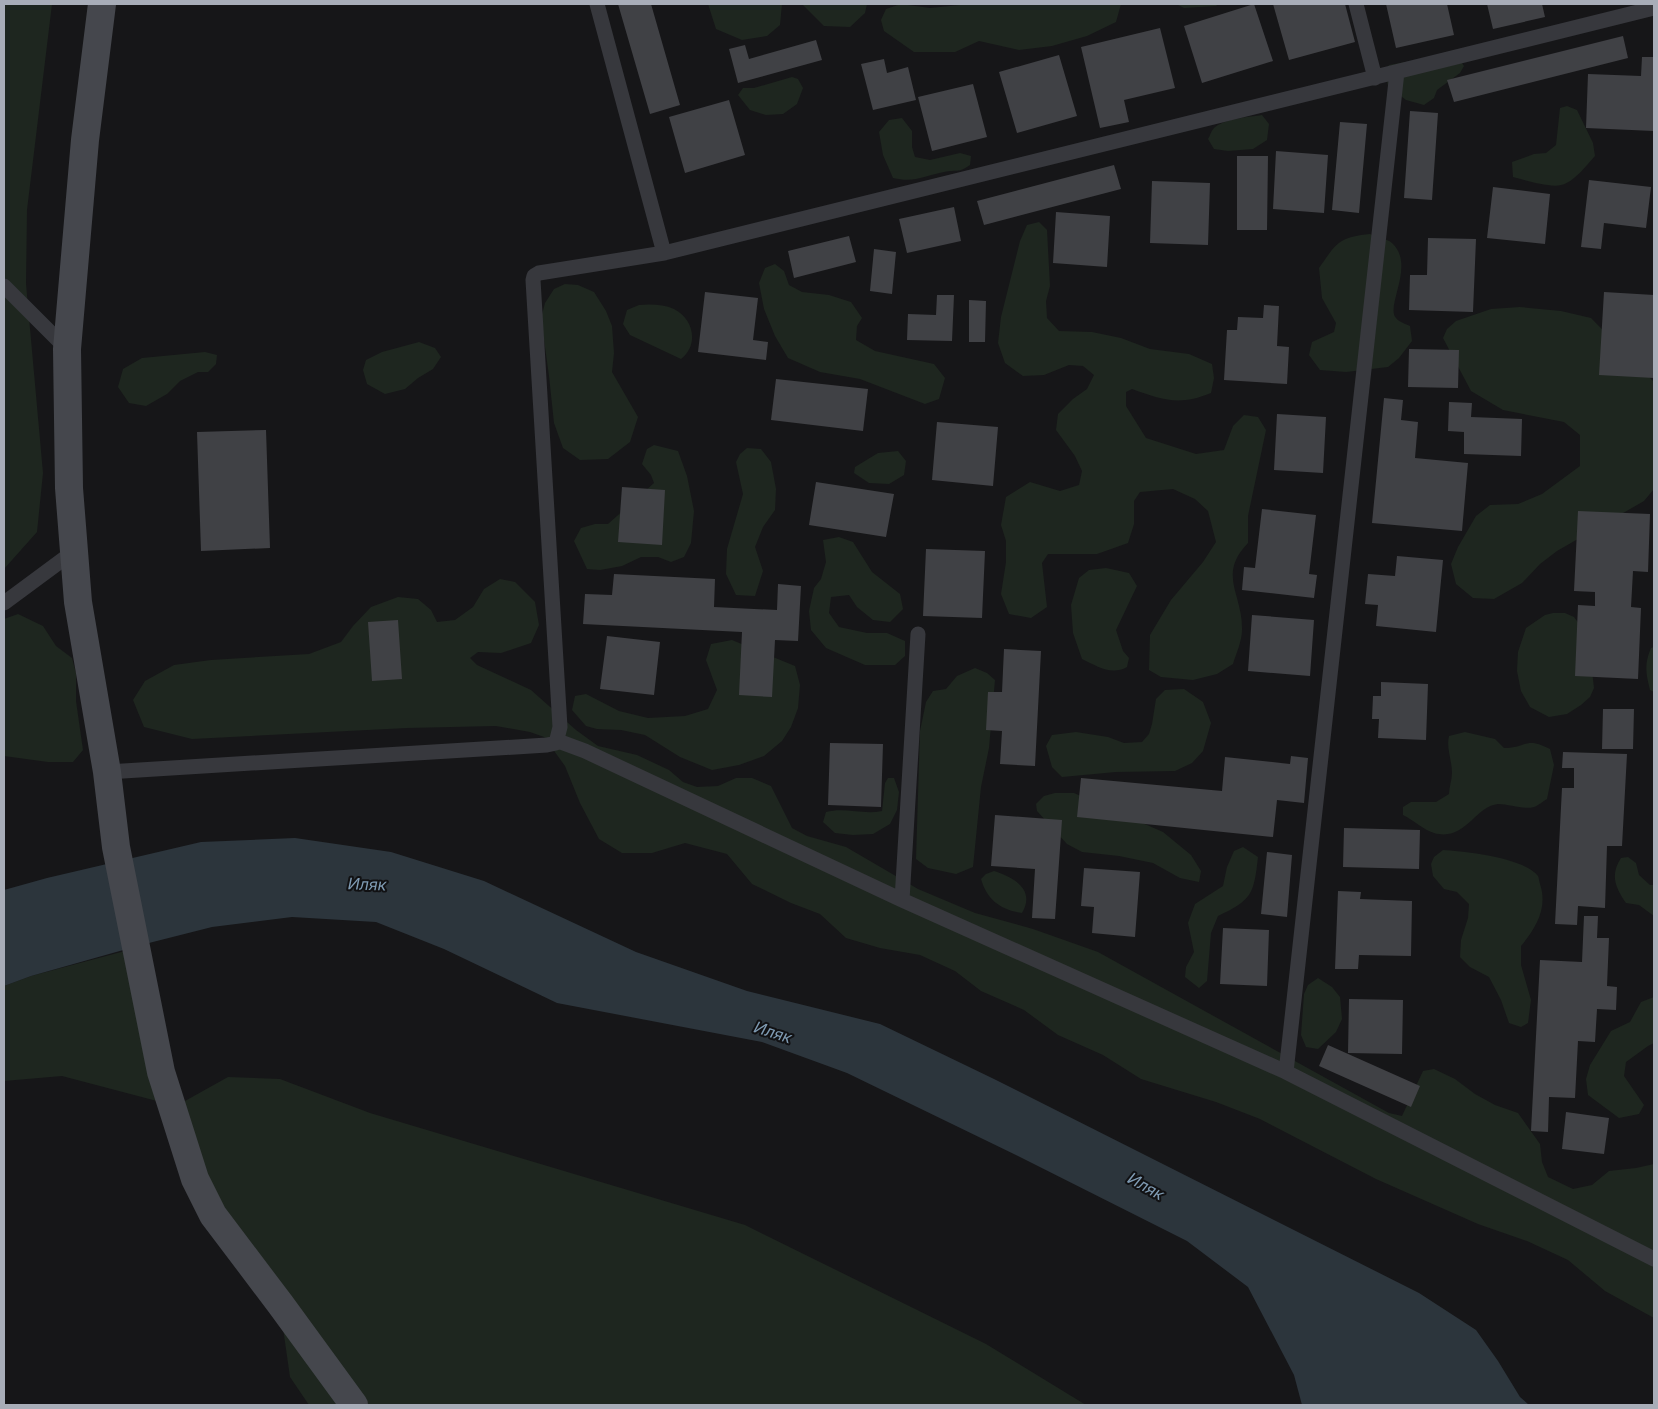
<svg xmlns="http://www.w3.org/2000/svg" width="1658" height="1409" viewBox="0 0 1658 1409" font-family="Inter,sans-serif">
<rect width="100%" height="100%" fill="#161618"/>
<!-- green -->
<path fill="#1e261f" d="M4,4H52L27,210L26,284L43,473L37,532L4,569Z
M708,4H782L780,25L767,36L742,40L716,29Z
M802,4H867L865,13L850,27L824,26Z
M901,4L930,8L970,4H1121L1116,22L1087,36L1052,46L1019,50L979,41L955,52H914L884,31L881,20L886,9Z
M1176,4H1218L1216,6L1184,8Z
M1455,53L1464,66L1460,73L1437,90L1434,98L1424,105L1406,100L1388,86L1385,71L1389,65Z
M792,77L798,79L803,88L797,104L783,114L766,115L750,110L738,95L743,88H754Z
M1567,106L1577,110L1593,143L1595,156C1587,165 1573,183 1561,185C1550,188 1524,180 1513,177L1512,162L1534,154L1546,153L1556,145L1560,108Z
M1262,115L1269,124L1267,140L1253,149L1228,151L1214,149L1208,139C1210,136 1211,131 1214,128C1223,119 1249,117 1262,115Z
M902,118L912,131V147L915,157L930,160L960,153L971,156L970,165C957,174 958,169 944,172C923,176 915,183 893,178L883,155L879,132L889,120Z
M1039,222L1047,230L1050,286L1046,301L1047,318L1059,331L1092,332L1121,338L1150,349L1189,354L1212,364L1214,378L1211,393C1179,406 1163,400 1132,389L1126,392V406L1146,438L1196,454L1224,450L1233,426L1244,415L1258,417L1266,430L1248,516V543C1217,575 1243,594 1242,630C1242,641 1236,654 1233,664L1217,674L1193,680L1161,677L1149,670L1150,635L1171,600L1203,562L1216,542L1208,511L1195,499L1173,489L1140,492L1134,501V524L1128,543L1097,554H1048L1042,563L1047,607L1031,618L1009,614L1001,594L1006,562V541L1001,525L1006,497L1030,482L1060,491L1079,485L1082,471L1075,456L1056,430L1058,414L1073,399L1087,389L1094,375L1083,366L1069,365L1044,375L1023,376L1005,363L998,343L1001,317L1020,241L1027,225Z
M1370,234C1376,237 1386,238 1392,243C1416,265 1385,306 1396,318C1399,322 1406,324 1410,326L1412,341L1399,358L1388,367L1346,372L1320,370L1309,355L1312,342L1334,332L1336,323L1322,298L1319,268C1336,244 1338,237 1370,234Z
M775,264L784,271L789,285L802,292L829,295L851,302L862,318L857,326L856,340L875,351L934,364L945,378L939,399L925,404L860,379L820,372L788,358L775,336L764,309L759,283L765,268Z
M565,284L578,285L594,292L606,311L612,326L614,353L612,372L638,417L630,442L608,459L580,460L563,448L554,423L549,376L541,318L545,303L554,289Z
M639,305C650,304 663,304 674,309C694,319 699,345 681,359L630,335L623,324L627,310Z
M1520,307L1561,311L1591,318L1654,382V489L1644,501L1557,551L1540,564L1522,583L1494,599L1473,598L1456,584L1451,564L1458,547L1476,516L1490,505L1518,504L1542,494L1580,466V435L1564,422L1503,410L1471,391L1443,338L1447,329L1456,321L1491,309Z
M419,342L435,348L441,357L433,369L418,378L405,389L385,394L367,384L363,370L366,360L382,352Z
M205,352L217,355L216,364L208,372H198L180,381L167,394L146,406L129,403L118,387L123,369L142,358Z
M654,445L678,451L687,476L694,511L691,543L684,557L671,562L658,557H641L622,566L600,570L587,569L574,541L581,528L595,524H608L654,483L651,475L642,464L647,449Z
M747,448L761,449L771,462L776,489L775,510L763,527L755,547L763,571L755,596L736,595L726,574L727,549L743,494L736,462L740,454Z
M898,451L906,461L904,475L889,484L869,483L854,473L855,467L878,453Z
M839,537L853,542L872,572L900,594L903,609L890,622L873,620L857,607L849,595L831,597L829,613L839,627L867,633H887L905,641V656L895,665H865L826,648L811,630L809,611L814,588L821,579L826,562L823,540Z
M1106,568L1129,573L1137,586L1116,630L1123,651L1129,658L1127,667C1111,676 1097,666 1082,659L1073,633L1071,605L1079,578L1089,570Z
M500,579L515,582L535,602L539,625L531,643L501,653L478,652L470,658L477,665L531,690L576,730L598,746L637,755L669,770L683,782L697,787L718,786L736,778H752L771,786L792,828L807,836L846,847L918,889L975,913L1033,929L1098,952L1389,1113L1402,1116L1423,1071L1434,1069L1455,1079L1475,1094L1495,1105L1518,1113L1540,1144L1542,1162L1548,1177L1573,1189L1592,1185L1609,1171L1636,1168L1654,1164V1318L1605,1291L1568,1260L1527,1241L1478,1224L1376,1179L1260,1119L1216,1102L1141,1079L1103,1055L1058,1035L1024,1010L981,991L955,971L920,955L880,948L846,938L820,914L791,903L752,884L727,854L685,843L652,853H622L599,839L580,803L565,766L544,737L530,732L496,726L407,728L192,739L144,727L133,700L145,681L174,665L211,660L309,654L341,642L353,626L371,607L398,597L418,599L431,610L437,622L455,620L473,607L484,589Z
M1553,613H1565L1574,617L1588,636L1594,688L1590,697L1581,705L1567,714L1549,717L1530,707L1521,691L1517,671L1518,652L1526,628L1545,615Z
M18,614L43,626L56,646L72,658L76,673V701L83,750L73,762H48L4,756V619Z
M732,640L795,666L800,685L798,708L791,727L782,741L764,756L739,765L712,770L680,757L645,735L621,730L597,729L586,726L572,710L575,696L586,694L619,711L648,718L685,716L708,709L717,690L706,660L711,644Z
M1654,647V692L1650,690C1646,673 1644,665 1651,648Z
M975,668L987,673L995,680L989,748L981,787L973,867L956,874L928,868L916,859L920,731L926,702L933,691L946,689L957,676Z
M1184,689L1203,702L1211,723L1203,751L1192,763L1175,771L1116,772L1062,777L1052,767L1046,746L1052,735L1076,732L1108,737L1124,743L1142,742L1149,734L1152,724L1156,699L1165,690Z
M1465,732L1495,739L1504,748C1527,748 1525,736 1550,749L1554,765L1547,799C1543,801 1538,806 1534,807C1523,810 1510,804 1498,804C1475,806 1465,842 1434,833C1424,830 1413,820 1403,815V807L1411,802H1436L1449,794C1449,787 1452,780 1452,773C1452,760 1446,748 1449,736Z
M888,778H894L899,792L897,810L890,824L873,834L853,835L835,833L823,822L826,812C845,807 863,815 882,811L885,783Z
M1055,793H1074L1163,832L1191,855L1201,871L1199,882L1180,878L1153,863L1119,856L1082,852L1067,844L1037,811L1036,804L1044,796Z
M1243,847L1258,857C1254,894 1252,900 1218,916L1211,933L1207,981L1199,988L1185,977L1186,967L1194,952L1188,923L1195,904L1223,886L1227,867L1234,851Z
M1443,850C1464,851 1525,858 1538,876C1539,878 1539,881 1540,884C1548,908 1536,928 1521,946V965L1531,1000L1528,1023L1521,1027L1509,1023L1501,1000L1489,977L1470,967L1460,957L1461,940L1468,918L1469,904L1457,892L1444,889L1433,876L1431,864L1434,857Z
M1628,857L1636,863L1639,875L1650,885H1654V916L1639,905L1626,903C1615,887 1610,875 1621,858Z
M994,871C1013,877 1036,889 1022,913C1001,910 987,900 981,879L986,874Z
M140,947L176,1106L228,1077L280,1079L370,1113L745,1225L986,1344L1086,1405H309L290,1377L278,1293L207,1187L176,1106L62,1076L4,1081V986L31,976Z
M1318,978L1332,987L1340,997L1342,1019L1336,1032L1318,1049L1306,1047L1301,1035L1304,994L1308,985Z
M1654,997V1043L1648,1046L1626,1062L1624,1076L1644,1105L1639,1114L1619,1118L1588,1095L1586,1079L1590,1065L1611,1031L1630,1022L1641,1002Z"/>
<!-- water -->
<path fill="#2c353c" d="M295,838L391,852L484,881L636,952L747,991L880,1024L994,1079L1419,1293L1476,1330L1498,1361L1520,1397L1529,1405H1302L1294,1375L1248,1287L1187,1241L1020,1157L847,1073L762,1042L557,1003L444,949L376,922L292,917L212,927L141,945L31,976L4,986V890L47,878L201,842Z"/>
<!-- building -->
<path fill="#404145" d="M618,4H651L680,105L650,114Z
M1254,4L1273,61L1202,83L1184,26Z
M1273,4H1345L1355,42L1289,60Z
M1386,4H1447L1454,35L1396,48Z
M1487,4H1542L1545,17L1493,29Z
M1160,28L1175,88L1124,100L1129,122L1100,128L1081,47Z
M1623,36L1628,58L1454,102L1447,80Z
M816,40L822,60L738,83L729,49L745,45L749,59Z
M1059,55L1077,116L1017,133L999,72Z
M1642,57H1654V131L1586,128L1588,74L1641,76Z
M884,59L887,73L908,67L916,100L873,110L861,64Z
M973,84L987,137L932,151L918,97Z
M729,100L745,155L685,173L669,117Z
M1410,111L1438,113L1432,200L1404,198Z
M1340,122L1367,124L1359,213L1332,210Z
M1276,151L1328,155L1324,213L1273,209Z
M1237,156H1268L1267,230H1237Z
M1114,165L1121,189L984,225L977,201Z
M1589,180L1651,187L1646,228L1604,223L1601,249L1581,247Z
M1152,181L1210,183L1208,245L1150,243Z
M1493,187L1550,194L1545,244L1487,238Z
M954,207L961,241L907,253L899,219Z
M1056,212L1110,216L1107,267L1053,263Z
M849,236L856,262L794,278L788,251Z
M1428,238L1476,239L1473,312L1409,310L1410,275H1427Z
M874,249L896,252L892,294L870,291Z
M705,292L758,298L753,340L768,342L766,360L698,352Z
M1604,292L1654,295V378L1599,375Z
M937,295H954L952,341L907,340L908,314L936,315Z
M969,300L986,301L985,342H969Z
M1264,305L1279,306L1277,346L1289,347L1287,384L1224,380L1227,330H1237L1238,317L1263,318Z
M1409,349L1459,350L1458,388L1408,387Z
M776,379L868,389L863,431L771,420Z
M1384,398L1403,400L1401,420L1418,422L1415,458L1468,463L1462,531L1372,523Z
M1449,402L1472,403L1471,417L1522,419L1521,456L1464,454V432L1448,431Z
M1277,414L1326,417L1323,473L1274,470Z
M937,422L998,427L993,486L932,480Z
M266,430L270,548L201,551L197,432Z
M816,482L894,494L886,537L809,525Z
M622,487L665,490L662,545L618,542Z
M1262,509L1316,515L1309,574L1317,575L1314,598L1242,590L1244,567L1255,568Z
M1578,511L1650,514L1648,572L1633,571L1631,607L1641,608L1638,679L1575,676L1578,605L1595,606V592L1574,591Z
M926,549L985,551L982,618L923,616Z
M1397,556L1443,560L1436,632L1376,626L1378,605L1365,604L1368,574L1395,576Z
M614,574L715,579L714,607L777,610L778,584L801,586L798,641L775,640L772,697L739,695L742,632L583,624L585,594L612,595Z
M1252,615L1314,620L1310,676L1248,671Z
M398,620L402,679L372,681L368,622Z
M607,636L660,642L654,695L600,689Z
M1004,649L1041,651L1035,766L1000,764L1002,731L986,730L988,692H1002Z
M1381,682L1428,684L1426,740L1378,738L1379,719H1372L1373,696H1381Z
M1603,709H1634L1633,749H1602Z
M830,743L883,744L881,807L828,805Z
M1563,752L1627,754L1622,846H1607L1605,908L1578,906L1577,925L1555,924L1562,788H1574V768H1562Z
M1291,756L1308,758L1304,803L1277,800L1273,837L1077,817L1081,778L1222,791L1225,757L1290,764Z
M995,815L1062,820L1055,919L1032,918L1035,869L991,866Z
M1344,828L1420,830L1419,869L1343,867Z
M1267,852L1292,855L1287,917L1261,914Z
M1084,868L1140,872L1135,937L1092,933L1094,907L1081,906Z
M1338,891L1361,892L1360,899L1412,901L1411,956L1359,955L1358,969H1335Z
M1584,916H1598L1597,938H1609L1607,986L1617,987L1616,1010L1597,1009L1595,1042L1578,1041L1575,1098L1549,1097L1548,1132L1531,1131L1540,960L1582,962Z
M1223,928L1269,930L1267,986L1220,984Z
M1349,999L1403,1000L1402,1054L1348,1053Z
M1328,1045L1420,1086L1411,1107L1319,1066Z
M1566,1112L1609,1118L1604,1154L1562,1149Z"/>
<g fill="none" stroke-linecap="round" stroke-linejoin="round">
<!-- lane -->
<path stroke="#37383d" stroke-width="15" d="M597,4L664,253L1654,8
M1356,4L1375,78
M1397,72L1286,1072L1654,1259
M4,286L67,349
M4,603L73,552
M558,741L585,751L902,900L1286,1072
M107,772L547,745L556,743L560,727L533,280L534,276L539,273L664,253
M902,900L918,634"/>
<!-- secondary -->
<path stroke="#45474d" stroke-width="28" d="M102,4L85,140L67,349L69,488L78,602L107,772L116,847L161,1072L195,1179L213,1215L281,1305L354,1405"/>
</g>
<g text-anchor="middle" stroke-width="4" stroke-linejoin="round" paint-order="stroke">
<!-- water labels -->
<g font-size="16" font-style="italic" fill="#7f9bb3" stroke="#111113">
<text transform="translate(367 884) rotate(2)" y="6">Иляк</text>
<text transform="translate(773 1032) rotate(18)" y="6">Иляк</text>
<text transform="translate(1146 1186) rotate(29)" y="6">Иляк</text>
</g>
</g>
<!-- border -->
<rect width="1658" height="1409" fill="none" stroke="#a8adb8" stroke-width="10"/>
</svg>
